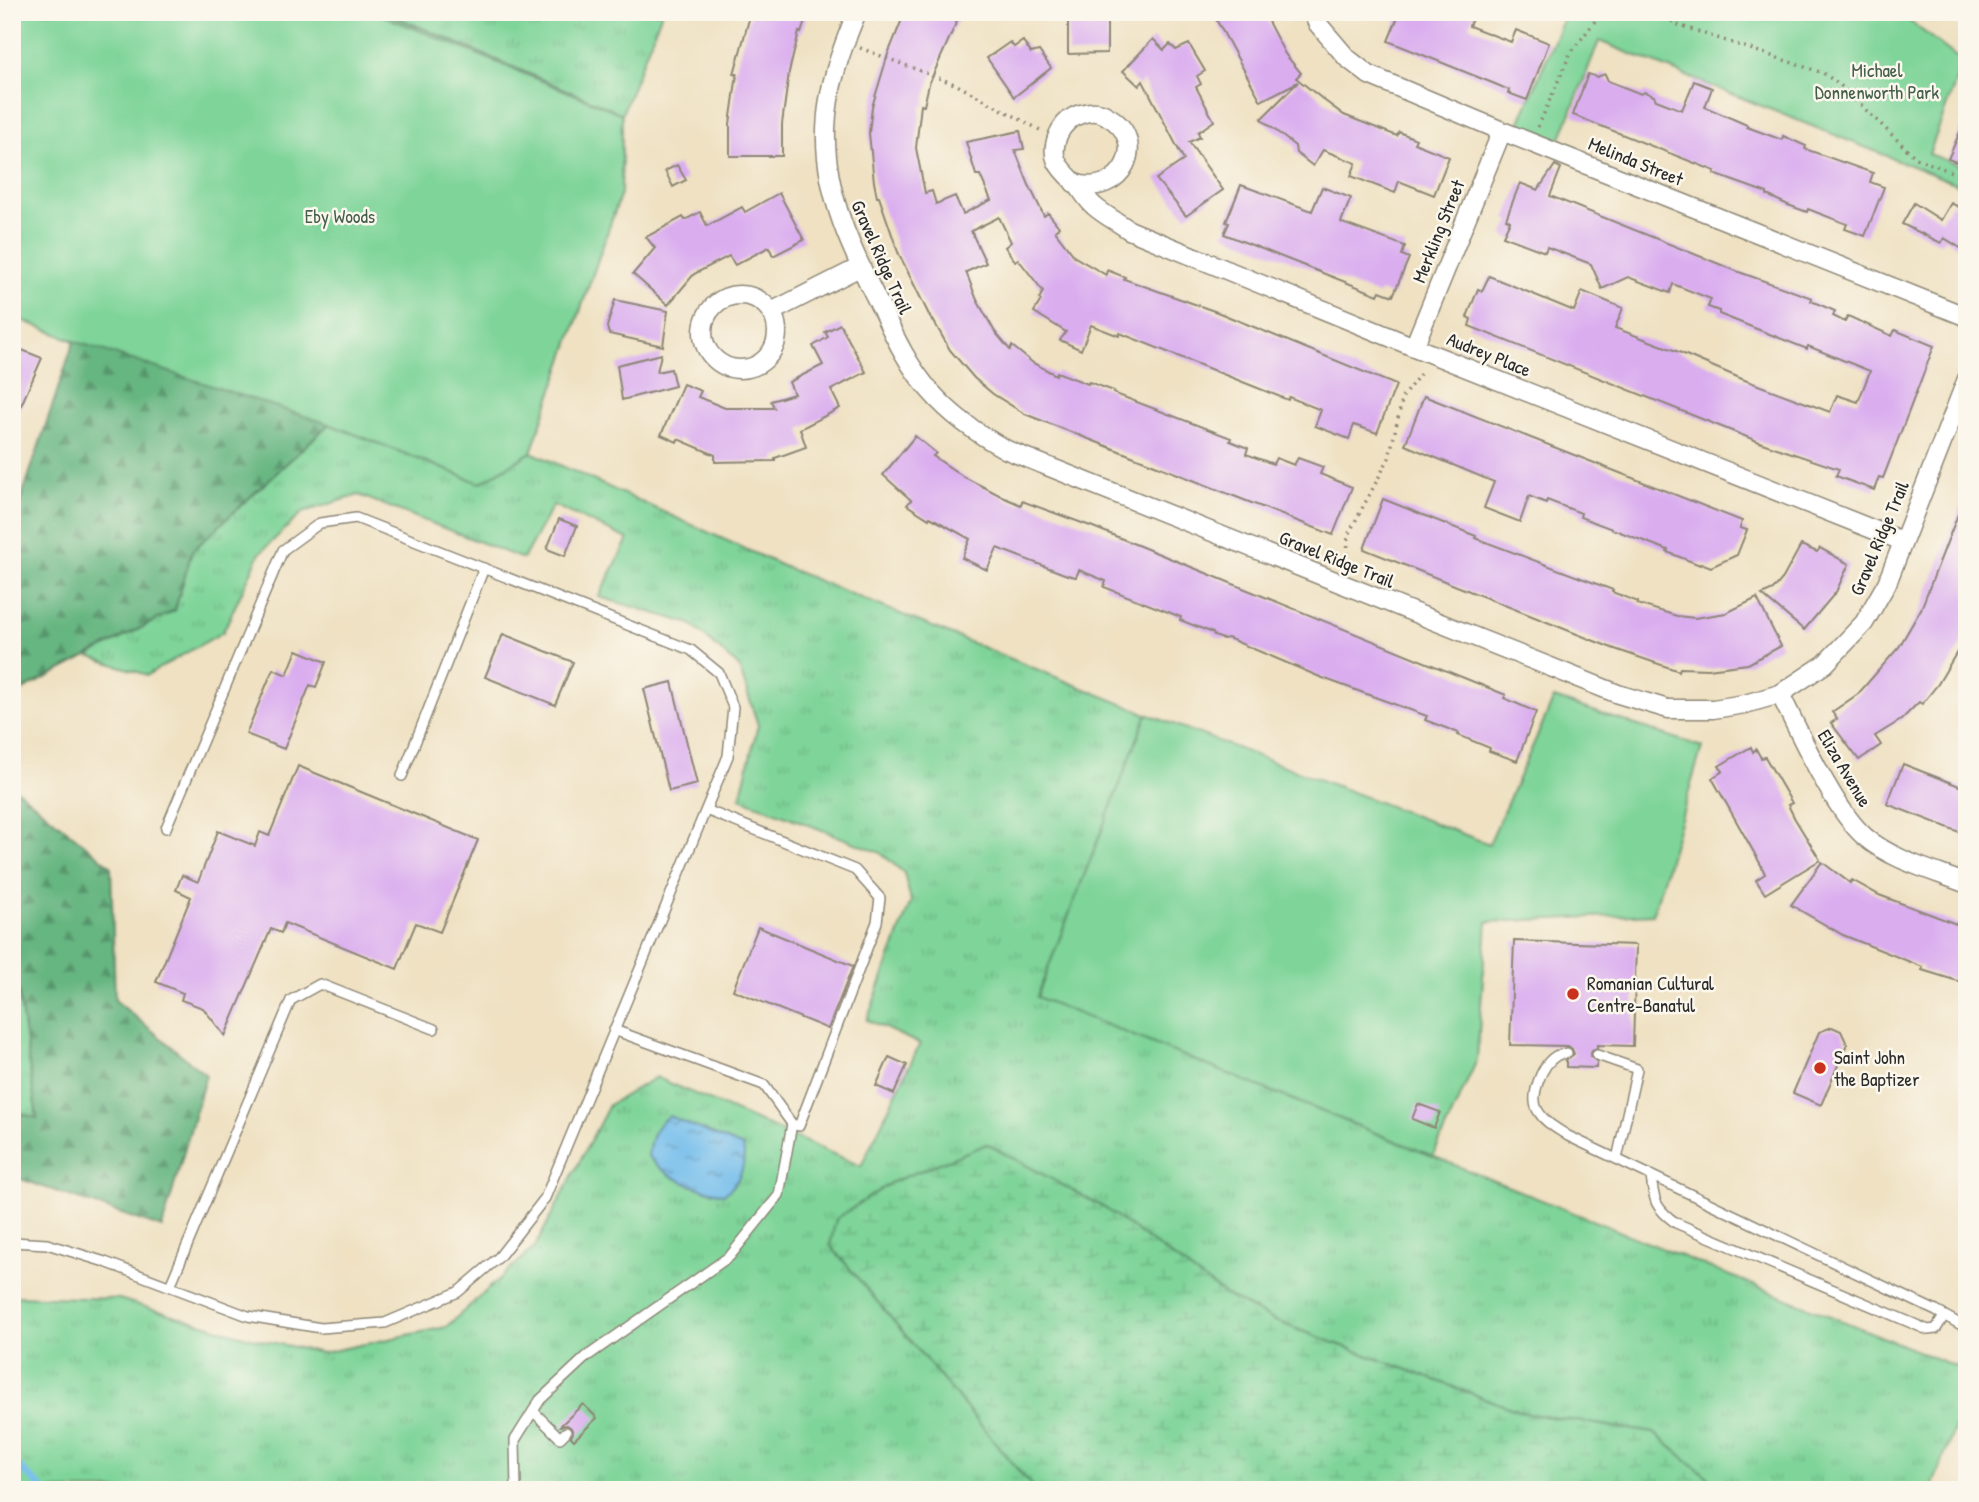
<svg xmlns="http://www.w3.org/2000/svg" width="1979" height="1502" viewBox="0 0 1979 1502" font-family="'Patrick Hand',sans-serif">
<defs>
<pattern id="grass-tufts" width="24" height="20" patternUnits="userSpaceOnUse" patternTransform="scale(1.75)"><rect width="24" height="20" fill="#7ed499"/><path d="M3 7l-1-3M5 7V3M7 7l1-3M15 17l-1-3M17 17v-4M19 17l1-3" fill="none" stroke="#6db684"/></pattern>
<pattern id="forest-firs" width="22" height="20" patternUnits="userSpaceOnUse" patternTransform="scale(1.75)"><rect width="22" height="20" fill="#66b681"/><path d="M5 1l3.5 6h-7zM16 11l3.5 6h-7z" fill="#54946a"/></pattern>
<pattern id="wetland-marsh" width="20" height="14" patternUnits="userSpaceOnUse" patternTransform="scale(1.75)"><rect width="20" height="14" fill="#7ed499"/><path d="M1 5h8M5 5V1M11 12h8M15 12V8" fill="none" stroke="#6db684"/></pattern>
<pattern id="water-ripples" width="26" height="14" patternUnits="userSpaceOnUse" patternTransform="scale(1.75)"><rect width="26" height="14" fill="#73bdec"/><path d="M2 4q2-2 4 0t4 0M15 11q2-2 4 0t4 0" fill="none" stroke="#5f9abf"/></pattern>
</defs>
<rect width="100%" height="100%" fill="#fbf7ec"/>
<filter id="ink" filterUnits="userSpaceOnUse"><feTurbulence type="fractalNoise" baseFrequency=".0143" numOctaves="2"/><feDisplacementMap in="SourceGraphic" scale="14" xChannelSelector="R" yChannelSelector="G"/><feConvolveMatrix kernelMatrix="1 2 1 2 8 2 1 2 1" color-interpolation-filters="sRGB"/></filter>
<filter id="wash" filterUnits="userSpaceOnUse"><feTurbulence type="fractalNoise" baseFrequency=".00686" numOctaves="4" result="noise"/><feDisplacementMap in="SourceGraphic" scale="28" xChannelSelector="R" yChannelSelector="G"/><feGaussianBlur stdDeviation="1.57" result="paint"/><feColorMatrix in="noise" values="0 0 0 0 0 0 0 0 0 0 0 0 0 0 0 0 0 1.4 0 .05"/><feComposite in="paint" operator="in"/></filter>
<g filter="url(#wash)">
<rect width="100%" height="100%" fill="#efe1c2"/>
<!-- grass -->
<path fill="url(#grass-tufts)" stroke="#548062" stroke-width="2" d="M385,12H662L622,114Z
M329,424L480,483L531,452L787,568L1147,714L1037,997L1967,1371V1396L1931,1490H1716L1720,1487L1654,1433L1524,1413L1275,1321L1225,1295L1103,1207L986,1144L830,1245L1035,1490H12V1296L119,1299L247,1337L322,1353L446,1327L535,1247L609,1105L656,1077L861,1166L920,1044L867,1020L911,901L904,873L881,853L740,798L758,725L739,667L691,624L599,597L628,539L553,505L523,559L359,495L303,512L260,553L223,632L147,675L88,656L175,610L192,551Z
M12,947L37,1119L12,1111Z"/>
<!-- forest -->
<path fill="url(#forest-firs)" stroke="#487056" stroke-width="2" d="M12,12H385L622,114L621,193L531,452L480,483L329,424L192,551L175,610L21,691H12V526L74,341L12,314Z
M16,789L111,866L115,1000L206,1075L162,1228L12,1176V1111L37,1118L12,947V790Z"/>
<!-- wetland -->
<path fill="url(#wetland-marsh)" stroke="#548062" stroke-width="2" d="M987,1144L1103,1207L1225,1295L1275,1321L1524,1413L1654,1433L1720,1487L1716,1490H1035L830,1245L836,1219L892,1182Z"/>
<!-- green -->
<path fill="#7ed499" stroke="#548062" stroke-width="2" d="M12,12H374L622,114L621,193L531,452L480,483L329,424L74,341L12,316Z
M1566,12H1898L1963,62L1929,154L1967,168V188L1599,41L1560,140L1519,124Z
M1554,698L1702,747L1653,914L1487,922L1477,1060L1433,1156L1037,997L1147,714L1489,844Z"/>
<!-- water -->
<path fill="url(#water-ripples)" stroke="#4f748c" stroke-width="2" d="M669,1116L743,1147C747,1165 739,1184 724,1194C695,1189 667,1179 648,1156C650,1139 654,1125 669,1116Z"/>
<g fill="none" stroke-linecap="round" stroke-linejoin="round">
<!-- stream -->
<path stroke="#73bdec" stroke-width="6" d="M12,1460L44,1490"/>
</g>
<g id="blocks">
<!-- building -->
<path fill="#daadef" d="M751,12H788L806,18L801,33L799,32L789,72L782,124V156H730V124L737,74H734Z
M905,12H961L929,84L924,106L921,105L916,148L925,193L932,191L936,204L955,196L963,214L991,200L980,175H976L966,142L1020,131L1024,149L1015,150L1029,185L1044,216L1048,213L1059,227L1055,231L1075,257L1106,275L1107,270L1125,277L1124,279L1217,312L1396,385L1377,433L1354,425L1349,439L1315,426L1321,410L1289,397L1288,400L1120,333L1119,336L1091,325L1081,350L1060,340L1066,332L1034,312L1041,300L1039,299L1043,291L1018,259L1015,261L1005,247L1011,242L999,217L971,231L986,263L966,272L977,300L995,332L1010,350L1012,346L1033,363L1056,375L1057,372L1088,384L1089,382L1114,391L1113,393L1231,438L1230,441L1248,448L1246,454L1273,464L1276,458L1294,465L1298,458L1323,467L1320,474L1352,487L1333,535L1025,414L993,394L974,378L950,350L933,320L932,321L898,252L879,197H877L874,182L869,133L872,107L888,54Z
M1068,12H1107V53L1068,54Z
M1212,12H1263L1285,54L1301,73L1296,78L1325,101L1344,115L1397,136L1399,132L1416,139L1414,143L1449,157L1434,195L1399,181L1395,193L1351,176L1356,163L1323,150L1313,166L1296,153L1295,146L1261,119L1298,82L1261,101Z
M1400,12H1475L1469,26L1511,42L1516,30L1549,43L1527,100L1508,93L1509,90L1495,84L1388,41Z
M1153,39L1164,50L1170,44L1176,50L1189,44L1205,71L1197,76L1201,84L1196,87L1214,121L1198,132L1200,137L1189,142L1223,190L1186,216L1156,179L1184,160L1143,81L1139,86L1123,71Z
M1023,41L1031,53L1039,51L1051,68L1014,97L987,58L1010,42L1014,47Z
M1588,74L1597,77L1605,74L1608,81L1641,94L1645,92L1654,96L1656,100L1682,110L1694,81L1712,88L1705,107L1747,125V127L1782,140L1783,136L1806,146L1805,149L1873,173L1870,182L1884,187L1865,236L1845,229L1847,224L1808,209L1807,212L1788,205L1767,195V193L1714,174L1715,171L1573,115Z
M1967,116V166L1948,159Z
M677,165L686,180L673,187L665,171Z
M1555,165L1561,168L1550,196L1739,272L1812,298L1811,301L1835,311L1833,316L1845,322L1848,316L1892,336L1895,330L1934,346L1883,478L1879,477L1874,490L1836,476L1839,469L1762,443L1469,326L1471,319L1467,317L1478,289L1482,291L1489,276L1574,311L1582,291L1623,308L1615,328L1679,352L1742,379L1830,412L1837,395L1858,402L1870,371L1808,346L1807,349L1719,314V311L1708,307L1711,299L1673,284L1670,293L1628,277L1602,289L1591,264L1547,247L1545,252L1503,236L1510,221L1506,219L1520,183L1538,190Z
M1241,185L1312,211L1322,187L1351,198L1341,222L1342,223L1405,246L1402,255L1409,258L1393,296L1380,291L1378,295L1224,234L1229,223L1226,222Z
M779,193L804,240L773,256L769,247L735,265L729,256L694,274L668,305L633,274L655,248L646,237L683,217L685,220L700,212L707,226L742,207L745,212Z
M1914,203L1941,220L1951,203L1967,211V252L1944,238L1941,243L1902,224Z
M615,300L668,311L663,346L609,334L607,327Z
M840,324L866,372L831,390L840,408L800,429L806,447L775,458V461L715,462V455L678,439L677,442L661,435L683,384L701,391L698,397L725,408H774L771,401L794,394L789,382L823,365L813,346L828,337L825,332Z
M12,346L42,358L12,426Z
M661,354L657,372L671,369L675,386L622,400L617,365Z
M1424,396L1742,521L1740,528L1747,530L1737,555L1711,567L1701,563L1700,565L1667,552L1668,550L1580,517L1581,513L1547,500L1546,503L1529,496L1520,522L1484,508L1494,482L1405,445Z
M915,436L936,453L933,456L964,477L1007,499L1021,505L1022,501L1093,527L1506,695L1504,698L1536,712L1517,761L1489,751L1490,748L1458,735L1459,733L1425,720L1427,716L1320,677L1228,638L1223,639L1214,636L1213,633L1180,620L1181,617L1104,587L1106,581L1079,570L1076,577L1067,575L997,548L987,570L962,558L970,539L930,517L929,519L907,505L911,500L883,475Z
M1967,491V635L1938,684L1922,704L1919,702L1901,720L1875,736L1881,745L1859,760L1831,723L1837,719L1832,712L1858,694L1899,647L1921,609Z
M1383,499L1476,536L1475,538L1613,590L1612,592L1638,602L1637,604L1677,616L1695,618L1726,613L1757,598L1781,646L1748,664L1708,669L1680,668L1679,671L1612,648L1364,549Z
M559,519L577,526L565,556L547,549Z
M1801,545L1817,552L1820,548L1849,564L1836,592L1804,630L1762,595L1773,590L1783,578Z
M503,634L573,662L555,705L485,677Z
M297,650L326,662L316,687L310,685L284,749L246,734L273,669L287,675Z
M672,682L697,784L669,791L644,689Z
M1751,747L1753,752L1756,749L1761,758L1765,757L1792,803L1788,805L1795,819L1820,860L1765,894L1756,880L1765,874L1761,865L1712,778L1723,771L1719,766Z
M1903,764L1967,789V835L1887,804Z
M298,766L478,840L440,932L416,923L397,969L285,923L281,933L271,929L225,1036L203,1008L181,1000L183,993L156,982L191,897L176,890L182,875L198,882L218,831L255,846L260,832L269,836Z
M1822,862L1850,883L1852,880L1879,895L1967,928V984L1922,970L1923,967L1843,935L1791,905Z
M758,927L853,966L828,1029L733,990Z
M1514,941L1636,945L1633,1046L1597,1045V1048L1592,1050L1590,1056L1597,1062L1596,1068L1566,1067V1060L1574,1054L1572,1049L1568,1046L1510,1045Z
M1832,1027L1841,1031L1847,1044L1821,1105L1793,1093L1819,1032Z
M889,1057L907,1065L894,1094L876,1086Z
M1418,1104L1440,1112L1434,1128L1412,1119Z
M583,1404L597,1418L574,1440L571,1437L573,1433L571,1428L567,1425L560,1426Z"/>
</g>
</g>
<g filter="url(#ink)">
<use href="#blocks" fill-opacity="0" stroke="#8d8676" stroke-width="2"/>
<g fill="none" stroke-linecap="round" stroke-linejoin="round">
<defs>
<path id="service" d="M402,776L484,568
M706,810L855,870L880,898L877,922L799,1126L792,1124
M1567,1053C1564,1054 1558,1054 1556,1056C1542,1064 1529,1097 1538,1111C1545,1123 1558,1129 1568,1136L1936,1311L1967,1328
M1597,1055L1637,1069L1617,1159
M1651,1177C1654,1201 1655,1208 1676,1223L1928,1330L1936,1329L1944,1316
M12,1242L47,1244L105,1262L248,1316L321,1328L385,1323L458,1292L499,1257L545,1198L728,756L733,707L719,673L691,650L356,518L320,523L283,550L166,828
M170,1286L291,1000L320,984L434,1029
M533,1411L560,1438L566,1432
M516,1490L515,1440L540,1400L586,1357L730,1256L779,1195L792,1124L764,1085L614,1030"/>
<path id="minor" d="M857,12C841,50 827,88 826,130C824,195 853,253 882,310C895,338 910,369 931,392C952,416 979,435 1007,450L1618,694L1668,709H1713L1745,704L1780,694L1825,664L1864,623L1887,583L1967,379
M1312,12L1318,24L1347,58L1369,75L1502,131L1967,317
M1074,183C1122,199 1151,140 1107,116C1100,111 1090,111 1081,114C1070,117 1063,124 1058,135C1048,160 1061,169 1077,185C1083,192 1087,200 1094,206C1104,215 1118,222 1129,230L1414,347L1902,541
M703 332a37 37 0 1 1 74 0a37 37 0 1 1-74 0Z
M771,312L860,267
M1414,347L1502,131
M1780,694C1800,733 1833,809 1865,837C1892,860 1934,871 1967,884"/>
</defs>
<!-- service casing -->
<use href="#service" stroke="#8d8676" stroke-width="12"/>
<!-- minor casing -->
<use href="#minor" stroke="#8d8676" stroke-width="21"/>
<!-- path -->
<path stroke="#8d8676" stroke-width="3.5" stroke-dasharray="2 5" stroke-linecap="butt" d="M1661,12L1675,24L1823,73L1839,84L1916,158L1967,178
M860,48L957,85L1040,130
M1538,127L1570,54L1602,12
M1347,561L1348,535L1389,458L1403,396L1420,374"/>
<!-- service -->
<use href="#service" stroke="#fff" stroke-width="9"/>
<!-- minor -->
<use href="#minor" stroke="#fff" stroke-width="18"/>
</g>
</g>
<!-- markers -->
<g fill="#c8321e" stroke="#fbf7ec" stroke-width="2.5">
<circle cx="1573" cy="994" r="7"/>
<circle cx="1820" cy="1068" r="7"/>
</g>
<g text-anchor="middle" stroke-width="5" stroke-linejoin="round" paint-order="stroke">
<!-- park labels -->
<g font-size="19" fill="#445e4c" stroke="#fbf7ec">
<text x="1877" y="77">Michael<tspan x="1877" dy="22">Donnenworth Park</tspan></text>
<text x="340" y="223">Eby Woods</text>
</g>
<!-- street labels -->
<g font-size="19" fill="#2b2b2b" stroke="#fbf7ec">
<text transform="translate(1636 161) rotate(22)" y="7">Melinda Street</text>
<text transform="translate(1438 231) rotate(-68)" y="7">Merkling Street</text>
<text transform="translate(882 257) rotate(66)" y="7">Gravel Ridge Trail</text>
<text transform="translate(1489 354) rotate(22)" y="7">Audrey Place</text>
<text transform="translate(1879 538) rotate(-67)" y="7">Gravel Ridge Trail</text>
<text transform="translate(1337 559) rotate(22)" y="7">Gravel Ridge Trail</text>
<text transform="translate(1845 768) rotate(59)" y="7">Eliza Avenue</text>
</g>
<!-- poi labels -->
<g font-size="19" fill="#2b2b2b" stroke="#fbf7ec" text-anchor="start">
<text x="1587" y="990">Romanian Cultural<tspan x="1587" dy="22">Centre-Banatul</tspan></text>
<text x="1834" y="1064">Saint John<tspan x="1834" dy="22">the Baptizer</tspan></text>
</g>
</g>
<!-- margin -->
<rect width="1979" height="1502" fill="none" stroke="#fbf7ec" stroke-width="42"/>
</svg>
